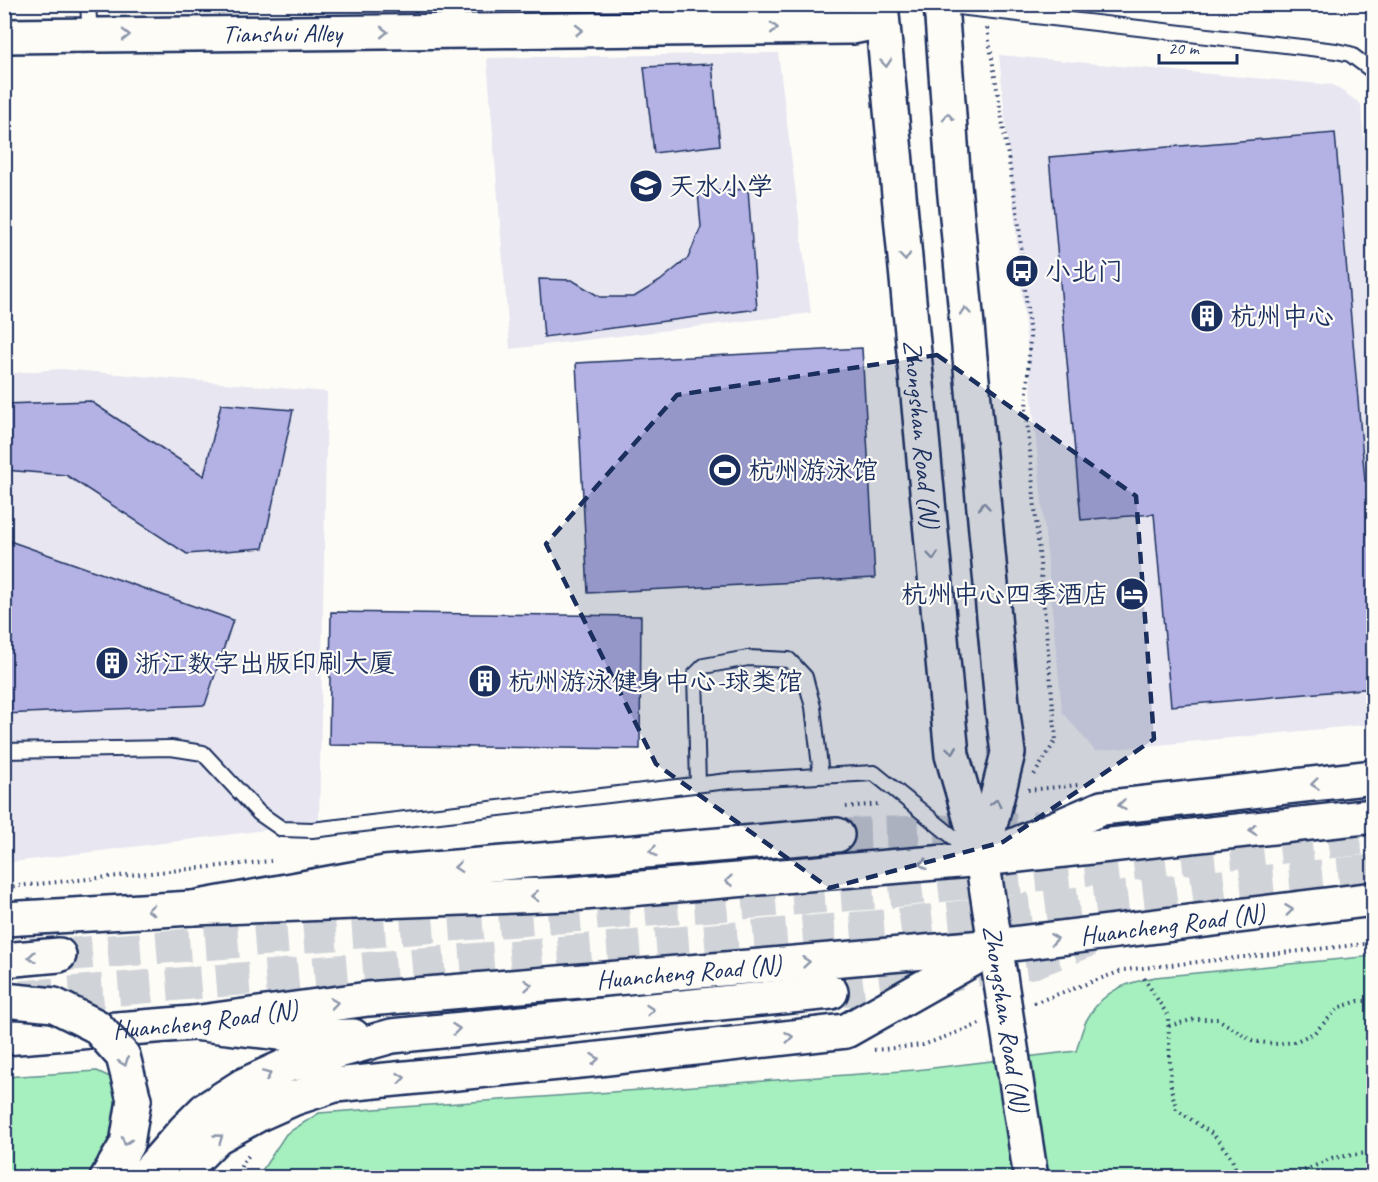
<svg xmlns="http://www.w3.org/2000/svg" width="1378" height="1182" viewBox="0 0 1378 1182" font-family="Caveat,'LXGW WenKai TC',sans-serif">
<rect width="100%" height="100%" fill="#fdfcf7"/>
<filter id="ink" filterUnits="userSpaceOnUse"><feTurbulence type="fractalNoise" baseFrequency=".0167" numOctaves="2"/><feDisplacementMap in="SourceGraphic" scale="12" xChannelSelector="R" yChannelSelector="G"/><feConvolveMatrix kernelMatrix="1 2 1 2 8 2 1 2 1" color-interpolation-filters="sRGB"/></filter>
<g filter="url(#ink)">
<!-- built -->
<path fill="#e7e6f1" d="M778,53L811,313L510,349L487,58Z
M999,55L1333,85L1361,104L1374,253L1373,724L1095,751L1062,711Z
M60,369L327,392L319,823L5,863L4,374Z"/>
<!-- green -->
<path fill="#a6efbe" stroke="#608f8e" stroke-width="1.5" d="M1373,956V1177L257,1178L286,1134L319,1113L916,1070L1076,1051C1080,1040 1082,1026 1089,1016C1105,989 1127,983 1155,977Z
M97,1071L123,1083L137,1120L102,1177L5,1178V1077Z"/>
<!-- building -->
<path fill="#b4b2e4" stroke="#1b2f5e" stroke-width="1.5" d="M712,64L720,145L654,153L644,67Z
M1335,133L1365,481H1374V688L1171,706L1154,514L1081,520L1049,157Z
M748,189L757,309L544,337L539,279L572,280L600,297H634L660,281L688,258L701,227L698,192Z
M862,348L875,578L588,593L576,363Z
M90,401L204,476L221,404L293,410L263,548L187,554L66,475L4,470V404Z
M4,539L233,620L205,705L4,714Z
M331,612L641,616L640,749L329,745Z"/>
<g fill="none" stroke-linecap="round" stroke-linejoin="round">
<!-- trunk-tunnel -->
<path stroke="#d0d3d8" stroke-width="33" stroke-dasharray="33 16" stroke-linecap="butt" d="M837,835L1097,826L1157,835
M59,955L884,892L1374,837
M831,992L1033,962L1090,940
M21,997L895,925L1238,884L1374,871"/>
<defs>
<path id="service" d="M88,4L90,36
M941,5L1336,51L1350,54L1374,72
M4,751L171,748L203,753L259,813L282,829L312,830L728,781L874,773L973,853
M698,784L695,675L704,666L748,658L789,660L805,677L813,707L821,775"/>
<g id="tertiary">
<path id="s1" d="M4,36L852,27L882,21"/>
</g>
<g id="secondary">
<path id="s2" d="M881,4L952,755L982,859L1031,1178"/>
<path d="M941,4L954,185L1003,714L1008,753L982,858"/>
<path d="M994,854L1102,808L1374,777"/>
</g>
<g id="primary">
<path d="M4,919L193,908L571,894L982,859L1374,816"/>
<path id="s3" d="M4,1038L193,1023L368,999L996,946L1374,899"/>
</g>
<path id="trunk" d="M193,908L385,873L837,835
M4,960L59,955
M193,1023L314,1037L353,1036
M107,1178L127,1144L134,1100
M143,1178L184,1131L205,1110L244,1085L288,1065L392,1036L831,992
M176,1178L217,1137L259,1114L295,1098L335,1085L590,1060L846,1031L996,946"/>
</defs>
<!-- service casing -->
<use href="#service" stroke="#1b2f5e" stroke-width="18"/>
<!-- tertiary casing -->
<use href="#tertiary" stroke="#1b2f5e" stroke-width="38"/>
<!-- secondary casing -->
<use href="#secondary" stroke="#1b2f5e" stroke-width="38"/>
<!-- primary casing -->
<use href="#primary" stroke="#1b2f5e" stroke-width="38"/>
<!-- trunk casing -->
<use href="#trunk" stroke="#1b2f5e" stroke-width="38"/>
<!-- path -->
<path stroke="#1b2f5e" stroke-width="4" stroke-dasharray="1.5 4.5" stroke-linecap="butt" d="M987,28L1018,217L1030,338L1026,409L1056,740L1034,775
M1028,790L1078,785
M846,807L880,804
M7,887L271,861
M1144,978L1168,1016L1171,1089L1177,1110L1214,1135L1231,1157L1239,1178
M1034,1003L1124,970L1374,943
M1169,1026L1195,1019H1218L1252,1041L1275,1044L1294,1042L1314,1033L1340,1007L1359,1001H1374
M874,1050L923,1045L980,1024
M1369,1147L1374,1126
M236,1178L243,1162L251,1153
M1288,1178L1332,1158L1367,1153L1374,1159"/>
<!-- service -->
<use href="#service" stroke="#fdfcf7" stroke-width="14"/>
<!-- tertiary -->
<use href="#tertiary" stroke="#fdfcf7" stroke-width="33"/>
<!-- secondary -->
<use href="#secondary" stroke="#fdfcf7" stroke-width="33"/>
<!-- primary -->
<use href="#primary" stroke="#fdfcf7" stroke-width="33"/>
<!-- trunk -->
<use href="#trunk" stroke="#fdfcf7" stroke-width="33"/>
<defs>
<path id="trunk-bridge" d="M4,1000L54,1005L96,1026L123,1056L134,1100"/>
</defs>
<!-- trunk-bridge casing -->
<use href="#trunk-bridge" stroke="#1b2f5e" stroke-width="38" stroke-linecap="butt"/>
<!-- trunk-bridge -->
<use href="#trunk-bridge" stroke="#fdfcf7" stroke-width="33"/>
</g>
<!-- one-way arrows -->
<defs><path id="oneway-chevron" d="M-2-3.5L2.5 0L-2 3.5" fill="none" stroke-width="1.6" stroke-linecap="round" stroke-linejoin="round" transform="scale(1.5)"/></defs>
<g stroke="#8c96aa">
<use href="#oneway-chevron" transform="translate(774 28) rotate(-1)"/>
<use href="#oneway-chevron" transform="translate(579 30) rotate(-1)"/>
<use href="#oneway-chevron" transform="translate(384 32) rotate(-1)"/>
<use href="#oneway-chevron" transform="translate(126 35) rotate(-1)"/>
<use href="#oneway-chevron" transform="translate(886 63) rotate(85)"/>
<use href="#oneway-chevron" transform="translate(948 117) rotate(-94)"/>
<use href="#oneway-chevron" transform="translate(905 257) rotate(85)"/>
<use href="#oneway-chevron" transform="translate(965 311) rotate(-95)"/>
<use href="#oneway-chevron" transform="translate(984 506) rotate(-95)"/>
<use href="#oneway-chevron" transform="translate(933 556) rotate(85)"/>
<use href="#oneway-chevron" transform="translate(952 750) rotate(82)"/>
<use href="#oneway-chevron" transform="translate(1315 784) rotate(174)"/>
<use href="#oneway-chevron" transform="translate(996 803) rotate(-76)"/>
<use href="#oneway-chevron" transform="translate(1122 805) rotate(174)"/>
<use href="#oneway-chevron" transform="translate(1253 830) rotate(174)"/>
<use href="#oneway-chevron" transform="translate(653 851) rotate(175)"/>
<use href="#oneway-chevron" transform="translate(923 864) rotate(175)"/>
<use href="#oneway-chevron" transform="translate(458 867) rotate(175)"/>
<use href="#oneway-chevron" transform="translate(729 881) rotate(175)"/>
<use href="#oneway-chevron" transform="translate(535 896) rotate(178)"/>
<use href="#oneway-chevron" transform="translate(151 910) rotate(177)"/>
<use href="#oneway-chevron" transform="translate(1289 910) rotate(-7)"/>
<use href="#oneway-chevron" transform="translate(1054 939) rotate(-7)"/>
<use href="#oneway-chevron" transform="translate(32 957) rotate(175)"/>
<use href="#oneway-chevron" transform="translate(806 962) rotate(-5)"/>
<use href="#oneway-chevron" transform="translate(528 985) rotate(-5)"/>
<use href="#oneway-chevron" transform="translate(334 1003) rotate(-8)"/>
<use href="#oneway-chevron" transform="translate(650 1010) rotate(-6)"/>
<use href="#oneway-chevron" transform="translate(456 1029) rotate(-6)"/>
<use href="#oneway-chevron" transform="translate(789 1037) rotate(-7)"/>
<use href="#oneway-chevron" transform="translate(595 1059) rotate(-6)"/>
<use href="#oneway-chevron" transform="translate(124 1062) rotate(69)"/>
<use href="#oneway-chevron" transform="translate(267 1075) rotate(-24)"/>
<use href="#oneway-chevron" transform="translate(401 1078) rotate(-6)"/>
<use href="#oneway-chevron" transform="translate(219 1138) rotate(-36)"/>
<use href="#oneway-chevron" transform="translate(126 1141) rotate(107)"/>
</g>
</g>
<!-- marked area -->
<path fill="#1b2f5e" fill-opacity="0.2" stroke="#1b2f5e" stroke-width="4.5" stroke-dasharray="12 8" stroke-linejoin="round" d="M937,355L1136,496L1154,739L1003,842L829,888L656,764L546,544L677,395Z"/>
<!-- icons -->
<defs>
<symbol id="school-disc" viewBox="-11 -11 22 22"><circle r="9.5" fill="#1b2f5e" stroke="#fdfcf7"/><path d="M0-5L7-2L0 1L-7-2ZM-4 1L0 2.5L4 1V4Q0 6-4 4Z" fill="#fff"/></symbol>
<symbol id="bus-disc" viewBox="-11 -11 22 22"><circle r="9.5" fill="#1b2f5e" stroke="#fdfcf7"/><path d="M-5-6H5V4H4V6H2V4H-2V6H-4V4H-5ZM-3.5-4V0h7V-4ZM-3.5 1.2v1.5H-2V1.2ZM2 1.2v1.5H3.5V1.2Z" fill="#fff"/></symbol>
<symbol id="building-disc" viewBox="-11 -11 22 22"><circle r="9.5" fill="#1b2f5e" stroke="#fdfcf7"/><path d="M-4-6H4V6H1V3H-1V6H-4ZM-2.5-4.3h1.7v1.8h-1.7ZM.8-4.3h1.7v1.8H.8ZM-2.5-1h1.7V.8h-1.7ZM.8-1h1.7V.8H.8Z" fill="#fff"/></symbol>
<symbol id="stadium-disc" viewBox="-11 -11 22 22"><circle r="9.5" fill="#1b2f5e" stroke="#fdfcf7"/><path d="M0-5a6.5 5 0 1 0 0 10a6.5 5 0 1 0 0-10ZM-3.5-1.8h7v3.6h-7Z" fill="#fff"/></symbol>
<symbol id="hotel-disc" viewBox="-11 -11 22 22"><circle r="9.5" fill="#1b2f5e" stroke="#fdfcf7"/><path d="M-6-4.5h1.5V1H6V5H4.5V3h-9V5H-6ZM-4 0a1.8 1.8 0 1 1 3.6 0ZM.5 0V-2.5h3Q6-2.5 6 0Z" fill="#fff"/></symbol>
</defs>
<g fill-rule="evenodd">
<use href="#school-disc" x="627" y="167" width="38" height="38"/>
<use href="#bus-disc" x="1003" y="252" width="38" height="38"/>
<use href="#building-disc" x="1188" y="297" width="38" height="38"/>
<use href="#stadium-disc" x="706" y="451" width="38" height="38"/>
<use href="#hotel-disc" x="1113" y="575" width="38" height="38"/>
<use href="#building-disc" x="93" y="644" width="38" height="38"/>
<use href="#building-disc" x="466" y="662" width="38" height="38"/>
</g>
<g text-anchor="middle" stroke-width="4.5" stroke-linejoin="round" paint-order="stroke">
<!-- street labels -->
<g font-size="26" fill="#1b2f5e" stroke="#fdfcf7">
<text dy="9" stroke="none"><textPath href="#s1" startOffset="278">Tianshui Alley</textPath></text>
<text dy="9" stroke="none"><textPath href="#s2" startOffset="432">Zhongshan Road (N)</textPath></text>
<text dy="9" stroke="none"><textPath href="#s3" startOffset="1174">Huancheng Road (N)</textPath></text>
<text dy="9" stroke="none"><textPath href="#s3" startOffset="688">Huancheng Road (N)</textPath></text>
<text dy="9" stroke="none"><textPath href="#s3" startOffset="202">Huancheng Road (N)</textPath></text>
<text dy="9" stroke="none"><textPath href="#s2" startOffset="1024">Zhongshan Road (N)</textPath></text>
</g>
<!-- poi labels -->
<g font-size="26" fill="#1b2f5e" stroke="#fdfcf7" text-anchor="start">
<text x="669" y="195">天水小学</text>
<text x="1045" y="280">小北门</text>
<text x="1230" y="325">杭州中心</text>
<text x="748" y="479">杭州游泳馆</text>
<text x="1109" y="603" text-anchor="end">杭州中心四季酒店</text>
<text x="135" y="672">浙江数字出版印刷大厦</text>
<text x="508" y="690">杭州游泳健身中心-球类馆</text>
</g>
</g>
<!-- margin -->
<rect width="1378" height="1182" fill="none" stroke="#fdfcf7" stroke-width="24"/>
<rect x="12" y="12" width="1354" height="1158" fill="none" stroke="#1b2f5e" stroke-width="2" filter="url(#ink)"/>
<!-- scale -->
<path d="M1159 54v9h78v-9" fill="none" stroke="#1b2f5e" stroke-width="3"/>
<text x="1168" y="54" font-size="18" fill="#1b2f5e" stroke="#fdfcf7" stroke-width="4.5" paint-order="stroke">20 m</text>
</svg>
